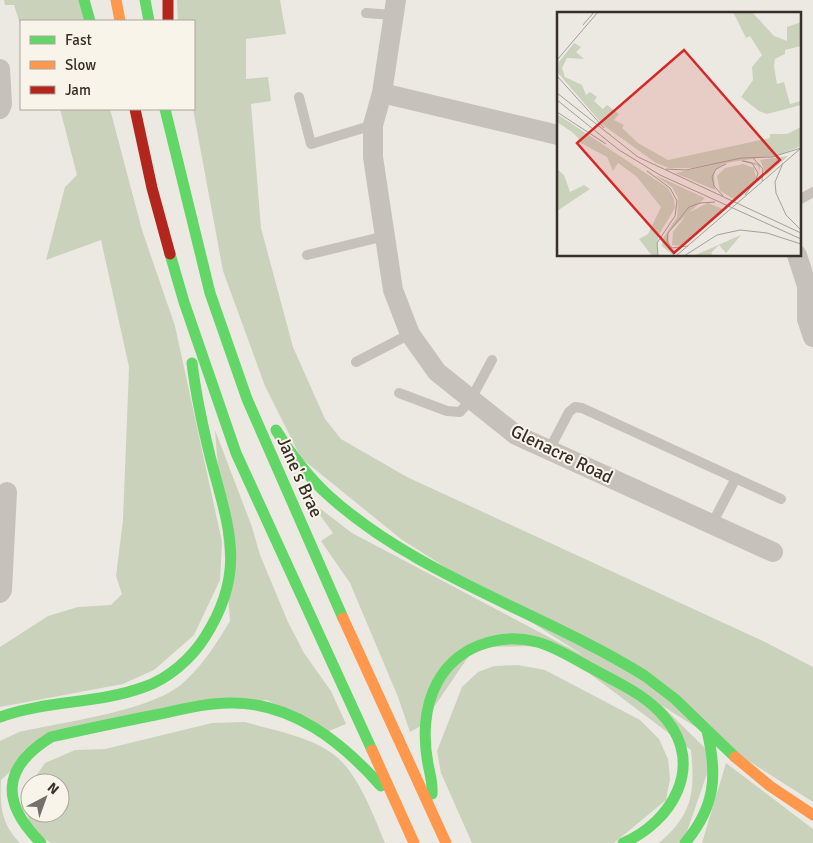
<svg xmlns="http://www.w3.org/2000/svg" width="813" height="843" viewBox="0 0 813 843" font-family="Signika,sans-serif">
<rect width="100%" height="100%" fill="#ece9e2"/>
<!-- green -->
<path fill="#cbd2bc" d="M4,0H79L85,21H21V27L14,5H5Z
M177,0H280L286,34L246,39V79L268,77L271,101L251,104L261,228L293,347L325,419L341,439L407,477L765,642L813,667V802L401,539L301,458L265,386L223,271L193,109L194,21H178Z
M60,109H110L142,230L175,326L222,542L220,580L194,635L154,670L123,684L0,707V647L48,616L78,607L111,605L122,594L116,576L123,520L129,367L101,240L46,260L65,187L77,175Z
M215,430L252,527L260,555L288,622L304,653L331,691L346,724L329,731L267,700L54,731L1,780C0,807 1,823 20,843H0V741L19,732C63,722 143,712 178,687C200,670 216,644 230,621Z
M309,500L352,533L643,687L705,748L709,768L683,843H659C693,814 695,792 691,750L553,646L475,647L421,726L410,732L398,697L350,583L321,541L333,533Z
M518,665L545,670L640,720L659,739L668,759L670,779L666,800L614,843H472L441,773L437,751L462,687L478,672L494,666Z
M245,722C275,731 314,737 338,758C360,778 374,817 385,843H51L30,829L26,803L30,788V813H60V783H31L45,763L75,750L105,749L212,723Z
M726,763L813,829V843H702Z"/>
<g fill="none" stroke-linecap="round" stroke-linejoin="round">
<!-- lane -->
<path stroke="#c6c1ba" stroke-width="10" d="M366,13L392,15
M299,97L311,144L373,125
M799,200L813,192
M307,255L385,236
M356,362L410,334
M399,393L447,411L460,412L471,399L492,360
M549,450L569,412L575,407L582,408L781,499
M712,524L736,478"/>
<!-- street -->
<path stroke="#c6c1ba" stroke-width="20" d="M396,0L382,93L373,125V157L393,290L410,334L437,372L516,435L773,552
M0,69L2,104L0,109
M382,93L558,135
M797,255L807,286V319L813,337
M0,593L2,590L7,492"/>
<!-- fast -->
<path stroke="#63d668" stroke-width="11" d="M84,0L90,21
M145,0L149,21
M165,109L210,293L247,399L343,618
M170,254L184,302L236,453L372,750
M276,430C291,454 307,476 328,495C417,576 544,613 645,676L675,699L735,757
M0,717C47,700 98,704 144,687C168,679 191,659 205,637C247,571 229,529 211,460C203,428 196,396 192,363
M432,794C433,784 430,774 428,764C423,738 424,707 437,683C456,647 498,632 537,642C556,647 574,659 591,668C618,683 647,695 666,719C705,766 672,822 623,843
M41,843C1,803 1,768 51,737C86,729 120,722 155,715C180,710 204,703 230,703C292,702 342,742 381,786
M685,843C715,807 718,776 707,731"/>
<!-- slow -->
<path stroke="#ff974d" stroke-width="11" d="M116,0L120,21
M343,618L446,843
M372,750L414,843
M735,757L770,786L813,815"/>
<!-- jam -->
<path stroke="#b3261e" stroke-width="11" d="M168,0V21
M135,109L152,188L170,254"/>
</g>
<g text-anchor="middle" stroke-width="4" stroke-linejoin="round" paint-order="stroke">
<!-- street labels -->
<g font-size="18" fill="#372f29" stroke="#f9f4e9">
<text transform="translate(562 454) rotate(26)" y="6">Glenacre Road</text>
<text transform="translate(300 477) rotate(66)" y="6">Jane's Brae</text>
</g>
</g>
<!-- overview -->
<g transform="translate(557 12)">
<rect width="244" height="244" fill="#ece9e2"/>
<path d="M176,0H195L217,24L230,29V15L244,10V34L228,38V42L218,47L217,54L220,72L227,70L233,92L244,89V93L210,102L202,99L184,85L196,68L195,55L205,43L193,24L189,26ZM17,31L24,35L19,40L27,47L10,46L5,56L8,65L25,73L29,83L33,80L40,85L37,89L46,97L50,93L62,102L57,108L67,113L65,116L81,131L111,148L213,126V122H230L244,115V134L222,143L135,156H112L99,151L46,113L1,61L2,50ZM0,102L111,176L117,187L118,196L101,224L100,244H95L82,227L91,222L104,195L79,164L61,151L56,159L50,145L20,129L22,127L15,120L0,110ZM231,144L210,163L209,162L203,148ZM183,147L203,152V160L201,154L183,148L167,152L157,159L158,178L118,161ZM186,152L197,156L199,167L179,188L163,179L160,164L168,156ZM0,157L7,163L13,180L27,173L33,177L0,199ZM98,163L148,186L111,220L113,237L120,239L116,243L105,234V228L120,205L121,186L115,175ZM151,191L168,198L125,234L115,233L116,220L131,201ZM184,223L169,241L162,233L154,241L157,244H136Z" fill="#cbd2bc"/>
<path fill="none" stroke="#a49f98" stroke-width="1" d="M26,13L37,0M0,48L41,0M0,64L47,116M0,81L81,145L244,221M0,88L62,138L103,163L244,227M0,100L49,132M196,146L206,157L205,169M185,149L195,151L201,161L199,168L188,183M226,151L218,170L219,181L229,203L244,218M109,157L129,158L184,146L215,145L244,136M90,159L113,176L120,189L118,204L100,231L101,244M166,184L157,174L155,165L159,157L169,152M131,234L115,236L110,230L111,221L132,195L143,191L158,190M119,244L243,137M127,244L160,223L183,218L210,221L244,232"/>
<path fill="#d62828" fill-opacity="0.15" stroke="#d62828" stroke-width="2.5" d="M127,38L223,148L117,241L20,131Z"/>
<rect width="244" height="244" fill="none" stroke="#372f29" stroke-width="2.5"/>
</g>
<!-- legend -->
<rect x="20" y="20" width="175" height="90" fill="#f9f4e9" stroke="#aba59c"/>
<rect x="30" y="36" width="25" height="8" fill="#63d668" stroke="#aba59c"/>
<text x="65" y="45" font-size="15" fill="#372f29">Fast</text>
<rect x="30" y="61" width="25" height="8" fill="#ff974d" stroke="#aba59c"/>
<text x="65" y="70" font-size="15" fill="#372f29">Slow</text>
<rect x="30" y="86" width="25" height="8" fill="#b3261e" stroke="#aba59c"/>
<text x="65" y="95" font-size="15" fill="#372f29">Jam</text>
<!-- north arrow -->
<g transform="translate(45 798) rotate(41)"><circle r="24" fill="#f9f4e9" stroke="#aba59c"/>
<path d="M0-4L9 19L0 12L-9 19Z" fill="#76706a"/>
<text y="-8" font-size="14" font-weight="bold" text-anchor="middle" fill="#372f29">N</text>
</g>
</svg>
